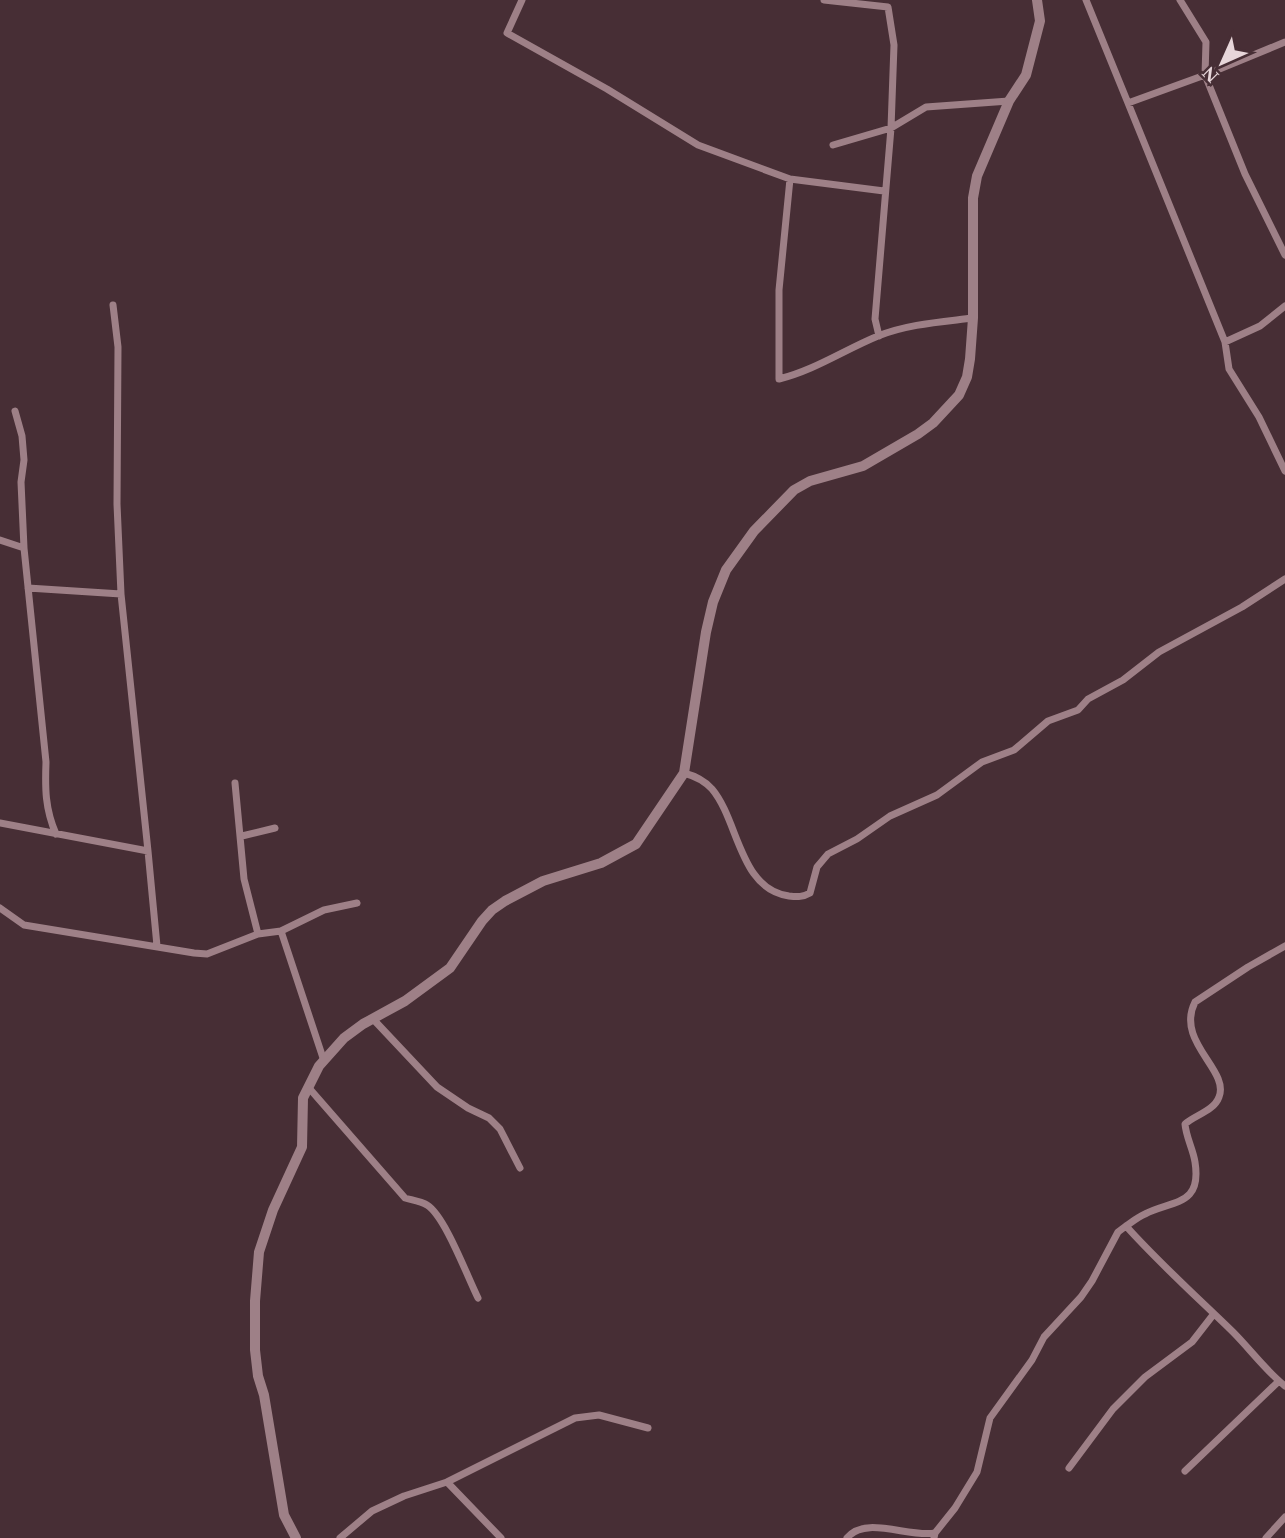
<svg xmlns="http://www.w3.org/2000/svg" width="1285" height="1538" viewBox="0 0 1285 1538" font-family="'Times New Roman',serif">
<rect width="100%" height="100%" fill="#472e35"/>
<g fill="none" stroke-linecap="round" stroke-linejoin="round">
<!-- street -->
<path stroke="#9e8087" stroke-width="7" d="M522,0L507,33L607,89L698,145L790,179
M824,0L888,7L894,45L891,128L875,319L879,336
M1086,0L1128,103L1205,75L1206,42L1180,0
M1285,42L1205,75L1245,174L1285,255
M1128,103L1225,342L1260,326L1285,306
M833,145L891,128L926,107L1009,101
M884,191L790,179L779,290V379C815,370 844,350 878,336C908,324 941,322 973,318
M113,305L118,347L117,504L121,594
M1225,342L1229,369L1259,417L1285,471
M15,411L22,436L24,460L21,482L24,548
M0,540L24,548L46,762C45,788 45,809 56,834
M684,773C695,776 704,780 712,789C739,821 739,889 789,896C798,897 803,897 810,893L817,867L828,854L857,839L890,816L937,795L982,762L1014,750L1048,721L1078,710L1088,699L1123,680L1159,652L1242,607L1285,579
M235,783L244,879L258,934
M0,823L148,851L121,594L28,588
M242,836L275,828
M148,851L157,946
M0,908L24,925L194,953L207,954L258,934L281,931L324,1061
M281,931L324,910L357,903
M1285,946L1248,967L1195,1002C1175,1042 1230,1070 1219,1097C1214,1111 1195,1115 1185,1124C1186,1137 1193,1149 1195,1162C1202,1206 1173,1200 1145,1214C1138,1217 1132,1222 1126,1226C1159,1263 1197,1297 1233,1332C1250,1349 1266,1371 1285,1386
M373,1019L437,1087L468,1108L489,1118L500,1129L520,1168
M309,1088L405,1198C412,1200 421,1201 427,1205C445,1216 467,1276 478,1298
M1069,1468L1113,1409L1145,1377L1192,1342L1213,1315
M1185,1471L1279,1381
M447,1482L501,1538
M340,1538L372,1511L404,1496L447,1482L575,1418L599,1415L648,1428
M847,1538C865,1515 909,1538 935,1533
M934,1538L935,1533L955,1508L977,1472L990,1418L1032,1360L1044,1337L1081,1297L1092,1281L1118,1232L1126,1226
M1266,1538L1285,1517"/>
<!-- secondary -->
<path stroke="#9e8087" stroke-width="10" d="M296,1538L284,1515L264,1395L258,1376L255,1350V1301L259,1252L273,1210L302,1147L303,1098L319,1066L344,1038L363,1024L405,1001L450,968L482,921L492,910L505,901L543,881L601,863L636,844L684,773L706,632L713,602L726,570L754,531L794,490L810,481L863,466L918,434L933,423L959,395L967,377L970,359L973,318V198L977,176L1009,101L1026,75L1040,21L1037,0"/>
</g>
<!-- north arrow -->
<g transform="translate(1222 63) rotate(225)" stroke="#472e35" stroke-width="5" paint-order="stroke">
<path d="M0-5L12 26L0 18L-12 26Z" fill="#e7d6da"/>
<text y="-10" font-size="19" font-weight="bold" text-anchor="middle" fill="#e7d6da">N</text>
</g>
</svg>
